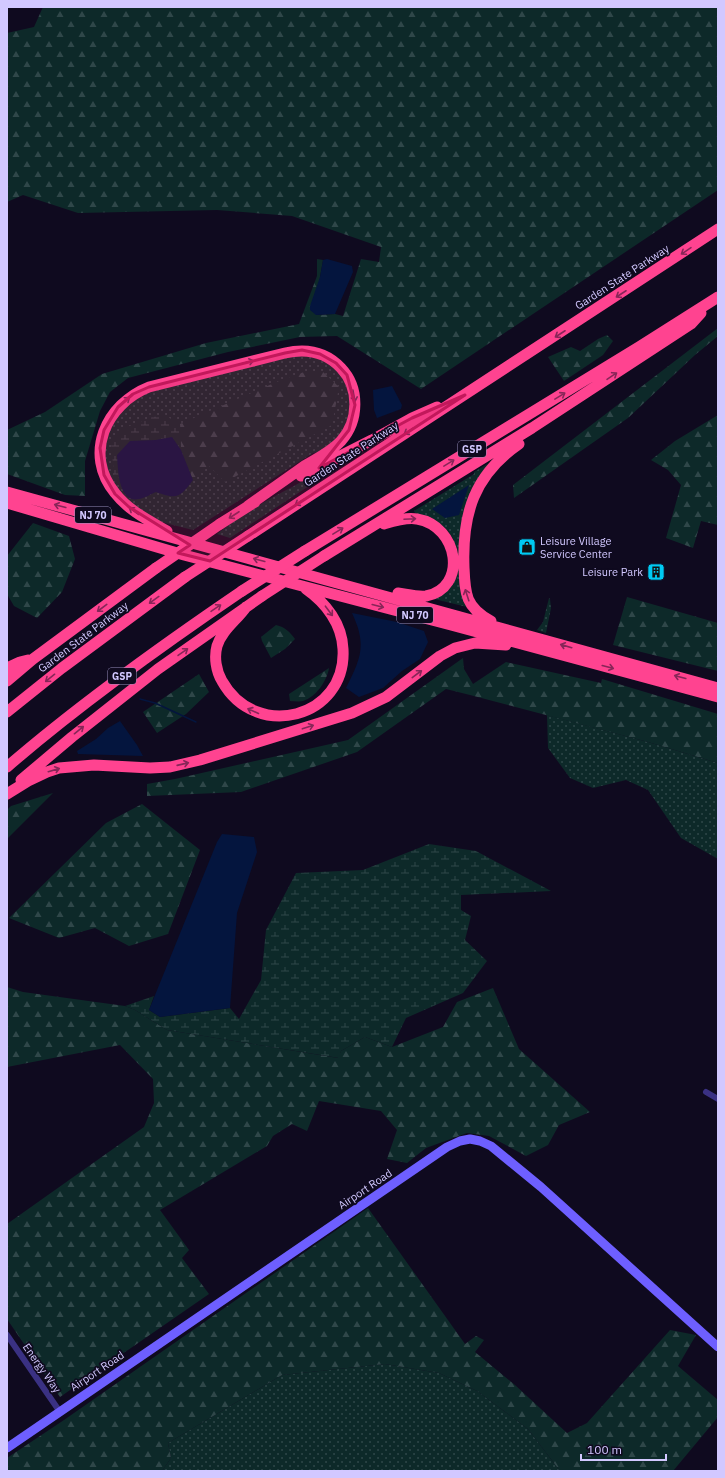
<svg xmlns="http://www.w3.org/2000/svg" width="725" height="1478" viewBox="0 0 725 1478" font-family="'IBM Plex Sans',sans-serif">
<defs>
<pattern id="grass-dots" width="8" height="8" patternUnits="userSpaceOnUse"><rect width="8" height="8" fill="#0d2929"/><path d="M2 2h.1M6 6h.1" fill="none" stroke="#2f4749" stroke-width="1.8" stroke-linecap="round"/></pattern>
<pattern id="forest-firs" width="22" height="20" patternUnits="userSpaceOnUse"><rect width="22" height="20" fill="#0d2929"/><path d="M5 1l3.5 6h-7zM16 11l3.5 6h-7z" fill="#2f4749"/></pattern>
<pattern id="wetland-marsh" width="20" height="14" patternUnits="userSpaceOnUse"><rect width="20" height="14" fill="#0d2929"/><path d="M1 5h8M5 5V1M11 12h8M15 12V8" fill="none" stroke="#2f4749"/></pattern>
</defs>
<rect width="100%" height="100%" fill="#0f0a1f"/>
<!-- grass -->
<path fill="url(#grass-dots)" d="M302,353L331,362L347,382L352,404L346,427L336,440L319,452L313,453L193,530L161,522L146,515L124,498L108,476L103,450L110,423L141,393Z
M494,460L471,492L467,607L430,598L457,573C462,540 447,521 415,513L414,511L474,474V472Z
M322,473L323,475L315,482L230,538L217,534C240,515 267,500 294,486C303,481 312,475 322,473Z
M549,598L550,599L551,608L546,633L537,630L543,622Z
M547,715L648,742L718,763V859L681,838L648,790L626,780L593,788L570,778L548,748Z
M385,1364L439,1373L477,1391L528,1429L560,1471H162L171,1458L168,1443L282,1375Z"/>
<!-- forest -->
<path fill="url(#forest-firs)" d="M43,7H718V190L421,389L337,336L300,337L228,352L128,378L110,392L100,411L85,461V496L65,495L7,474V430L45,412L102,374L206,343L299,324L317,276V259L323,260L320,277L316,315L335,314L343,316L361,259L379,262L381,247L292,216L217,210L78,213L23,195L7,202V33L34,27Z
M718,328V336L695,355L628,418L514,498L513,485Z
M607,335L613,341L603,355L564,381L548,357L571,347L580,351L598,339Z
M304,372H323L339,387L332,425L225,482L209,466L193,480L181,450L180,424L279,381Z
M718,415V525L701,521L693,548L666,538L681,485L668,470L651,460L675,441Z
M33,523L69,536L75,559L62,592L37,618L14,606L7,594V556Z
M627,597L718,623V671L613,645Z
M276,625C285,627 290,632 295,639L285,649L271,658L262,641L261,637Z
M463,658L464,669L473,684L506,662L601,683L602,679L718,714V763L648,742L470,695L446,689L357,752L241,792L147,796V784L175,779L348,740Z
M329,668C327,681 316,697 303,701C299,702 294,701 290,701L289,694Z
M199,674L209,692L186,714L157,733L143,712Z
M53,793L7,839V810L11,806Z
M142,804L200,850L168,934L129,946L95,928L59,938L9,918L106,823Z
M7,987L23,992L125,1006L135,1010L167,1030L338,1058L341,1051L365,1037L392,1047L443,1027L457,1002L493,988L519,1049L590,1112L559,1125L548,1145L526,1156L489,1136L467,1133L426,1148L407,1163L387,1159L397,1130L381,1111L319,1101L307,1131L292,1124L273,1136L267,1146L160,1210L189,1250L182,1258L209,1294L60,1397L7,1319V1224L144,1127L154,1103L153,1079L120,1045L7,1067Z
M368,1208L465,1344L476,1336L484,1340L475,1352L515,1385L567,1433L587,1423L670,1330L696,1335L678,1366L718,1400V1417L673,1471H560L528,1429L477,1391L439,1373L385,1364L282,1375L168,1443L171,1458L162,1471H7V1458L64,1420Z"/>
<!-- wetland -->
<path fill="url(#wetland-marsh)" d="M166,416L180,424L181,450L172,437L156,440L118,472L120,485L114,474L111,444L122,429L152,417Z
M429,844L476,851L551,891L461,895V910L471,916L465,940L487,961L463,993L406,1018L392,1047L365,1037L341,1051L339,1058L167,1030L135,1010L125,1006L154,996L149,1010L160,1017L230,1008L239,1019L261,980L266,930L296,873L363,870Z"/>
<!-- water -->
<path fill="#04153e" d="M327,259L352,266L353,272L335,314L316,315L310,310V306L320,277L323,260Z
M392,386L402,405L401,409L377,418L374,410L373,390Z
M172,437L181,450L193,480C180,497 178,500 156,492C151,494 145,498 139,499C118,504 118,468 117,455L130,441L156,440Z
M469,485L459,515L445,518L432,509Z
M352,613L397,622L424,631L428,642L420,659L402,671L383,688L359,697L346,688C361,658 367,645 352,613Z
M120,721L137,745L143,756L78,754L77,751L96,739L108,728Z
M222,834L254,837L257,852L237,913L230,1008L160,1017L149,1010L217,842Z"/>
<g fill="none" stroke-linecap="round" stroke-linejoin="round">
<!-- stream -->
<path stroke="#04153e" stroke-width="1.5" d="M140,699L155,703L196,722"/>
<!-- street -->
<path stroke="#3a3183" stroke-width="6" d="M706,1092L718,1099
M7,1335L60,1412"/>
<!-- secondary -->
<path stroke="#6e5fff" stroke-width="9" d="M7,1448L447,1147L460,1141L470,1139L480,1141L491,1146L541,1187L718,1347"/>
<!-- highway -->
<path stroke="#ff4390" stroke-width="11" d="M301,476L372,440L412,418L437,407
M7,492L718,688
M7,503L184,555L451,625L718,697
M220,524L255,502
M384,524C394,521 407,517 417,519C459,526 468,588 426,596C417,597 406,594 398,593
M167,531C148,520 128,510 115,493C83,454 106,404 149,387L285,353C307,348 326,352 341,368C360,388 359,421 341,441C331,452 316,459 303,467C285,480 266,493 248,506
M248,536L718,229
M305,551L639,347L718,297
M324,556L532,428L691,324L701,313
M246,607C237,620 222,630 217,646C214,657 216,671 222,681C256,742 347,718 343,649C342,624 326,603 306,589
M491,621C465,607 465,593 464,567C462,514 474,475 519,444
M7,668L20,662L28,660
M7,681L33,659L156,568
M7,712L62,668L185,577
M7,767C81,703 161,646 242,591
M21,780L72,737L158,669L262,596
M7,794L28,781L47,772L59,768L94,765L150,768L170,767L200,760L352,713L386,697L440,656L455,648L475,643L506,645"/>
<!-- highway-bridge -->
<path stroke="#ff4390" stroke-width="11" d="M156,568L220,524
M185,577L248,536
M242,591L305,551
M262,596L324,556"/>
</g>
<!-- one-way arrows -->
<defs><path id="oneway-shaft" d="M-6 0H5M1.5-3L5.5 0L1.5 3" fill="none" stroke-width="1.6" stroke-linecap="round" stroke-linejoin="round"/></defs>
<g stroke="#872658">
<use href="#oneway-shaft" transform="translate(686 251) rotate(146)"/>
<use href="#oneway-shaft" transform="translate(621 294) rotate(147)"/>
<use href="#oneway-shaft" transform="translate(560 334) rotate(147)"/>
<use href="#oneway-shaft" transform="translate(248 362) rotate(-14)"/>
<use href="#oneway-shaft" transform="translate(612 376) rotate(-34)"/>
<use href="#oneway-shaft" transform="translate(354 396) rotate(80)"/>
<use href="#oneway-shaft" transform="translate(560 396) rotate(-31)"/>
<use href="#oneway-shaft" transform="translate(125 401) rotate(-39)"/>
<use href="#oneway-shaft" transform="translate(409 431) rotate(147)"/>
<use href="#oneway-shaft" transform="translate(449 463) rotate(-31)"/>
<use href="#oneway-shaft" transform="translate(300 502) rotate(147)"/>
<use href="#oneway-shaft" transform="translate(60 506) rotate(-165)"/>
<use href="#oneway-shaft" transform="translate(134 511) rotate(-144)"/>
<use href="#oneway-shaft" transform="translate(234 515) rotate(147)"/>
<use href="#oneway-shaft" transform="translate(410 519) rotate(-3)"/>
<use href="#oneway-shaft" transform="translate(338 531) rotate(-31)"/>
<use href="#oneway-shaft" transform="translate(259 560) rotate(-165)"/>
<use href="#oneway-shaft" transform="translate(467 595) rotate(-108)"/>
<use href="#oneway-shaft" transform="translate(154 600) rotate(144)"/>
<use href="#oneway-shaft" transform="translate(378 606) rotate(14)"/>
<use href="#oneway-shaft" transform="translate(102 608) rotate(143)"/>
<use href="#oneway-shaft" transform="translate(216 608) rotate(-34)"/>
<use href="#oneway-shaft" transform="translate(329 611) rotate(53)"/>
<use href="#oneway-shaft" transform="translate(566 646) rotate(-164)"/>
<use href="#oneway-shaft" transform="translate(183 652) rotate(-35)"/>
<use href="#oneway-shaft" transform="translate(608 667) rotate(15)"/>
<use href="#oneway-shaft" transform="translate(417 674) rotate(-37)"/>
<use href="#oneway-shaft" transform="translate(680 677) rotate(-165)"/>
<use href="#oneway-shaft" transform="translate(50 678) rotate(141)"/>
<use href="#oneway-shaft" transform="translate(253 711) rotate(-156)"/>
<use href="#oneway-shaft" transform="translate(308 727) rotate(-18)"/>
<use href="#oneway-shaft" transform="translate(79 730) rotate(-39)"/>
<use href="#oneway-shaft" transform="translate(183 764) rotate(-13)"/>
<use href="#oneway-shaft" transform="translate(54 770) rotate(-16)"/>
</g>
<!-- marked area -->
<path fill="#c2185b" fill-opacity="0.2" stroke="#c2185b" stroke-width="3" stroke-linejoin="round" d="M302,350L320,354L336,363L347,375L355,405L349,430L319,468L412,418L465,395L210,561L178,553L190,545L129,507L115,494L104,475L100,448L104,430L118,407L133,394L149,387L285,353Z"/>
<!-- icons -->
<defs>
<symbol id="shop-square" viewBox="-11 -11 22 22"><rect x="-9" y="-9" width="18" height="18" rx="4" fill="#00caf3" stroke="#0f0a1f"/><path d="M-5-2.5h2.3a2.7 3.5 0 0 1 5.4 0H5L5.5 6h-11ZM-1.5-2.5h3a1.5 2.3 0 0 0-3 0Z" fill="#111"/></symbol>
<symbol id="building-square" viewBox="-11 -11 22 22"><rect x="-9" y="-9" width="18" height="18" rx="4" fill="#00caf3" stroke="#0f0a1f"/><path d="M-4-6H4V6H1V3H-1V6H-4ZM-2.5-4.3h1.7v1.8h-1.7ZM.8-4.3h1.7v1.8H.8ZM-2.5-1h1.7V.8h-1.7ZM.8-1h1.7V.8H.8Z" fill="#111"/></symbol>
</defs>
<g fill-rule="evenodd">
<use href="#shop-square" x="517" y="537" width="20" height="20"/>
<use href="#building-square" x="646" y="562" width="20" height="20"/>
</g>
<g text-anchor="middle" stroke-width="3.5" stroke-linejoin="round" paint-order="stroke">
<!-- shield labels -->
<g fill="#0f0a1f" stroke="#988fbc" stroke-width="1">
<rect x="458" y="441" width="28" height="16" rx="3"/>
<rect x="75" y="507" width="36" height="16" rx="3"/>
<rect x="397" y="607" width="36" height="16" rx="3"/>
<rect x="108" y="668" width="28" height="16" rx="3"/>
</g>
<g font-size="10" font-weight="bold" fill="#d2c8ff">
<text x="472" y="453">GSP</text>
<text x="93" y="519">NJ 70</text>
<text x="415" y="619">NJ 70</text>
<text x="122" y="680">GSP</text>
</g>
<!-- street labels -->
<g font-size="11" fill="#d2c8ff" stroke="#0f0a1f">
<text transform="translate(622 277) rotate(-33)" y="4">Garden State Parkway</text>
<text transform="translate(351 454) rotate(-33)" y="4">Garden State Parkway</text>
<text transform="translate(83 637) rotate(-37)" y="4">Garden State Parkway</text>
<text transform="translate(365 1189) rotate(-34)" y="4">Airport Road</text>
<text transform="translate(42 1368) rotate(55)" y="4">Energy Way</text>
<text transform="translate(97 1371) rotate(-34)" y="4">Airport Road</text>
</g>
<!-- poi labels -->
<g font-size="11" fill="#d2c8ff" stroke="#0f0a1f" text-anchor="start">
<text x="540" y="545">Leisure Village<tspan x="540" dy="13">Service Center</tspan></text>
<text x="643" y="576" text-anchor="end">Leisure Park</text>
</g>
</g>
<!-- border -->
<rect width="725" height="1478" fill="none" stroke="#d2c8ff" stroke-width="16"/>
<!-- scale -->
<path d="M581 1454v6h85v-6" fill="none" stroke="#d2c8ff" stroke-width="2"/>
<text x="587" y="1454" font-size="12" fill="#d2c8ff" stroke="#0f0a1f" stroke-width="3" paint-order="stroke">100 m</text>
</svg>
